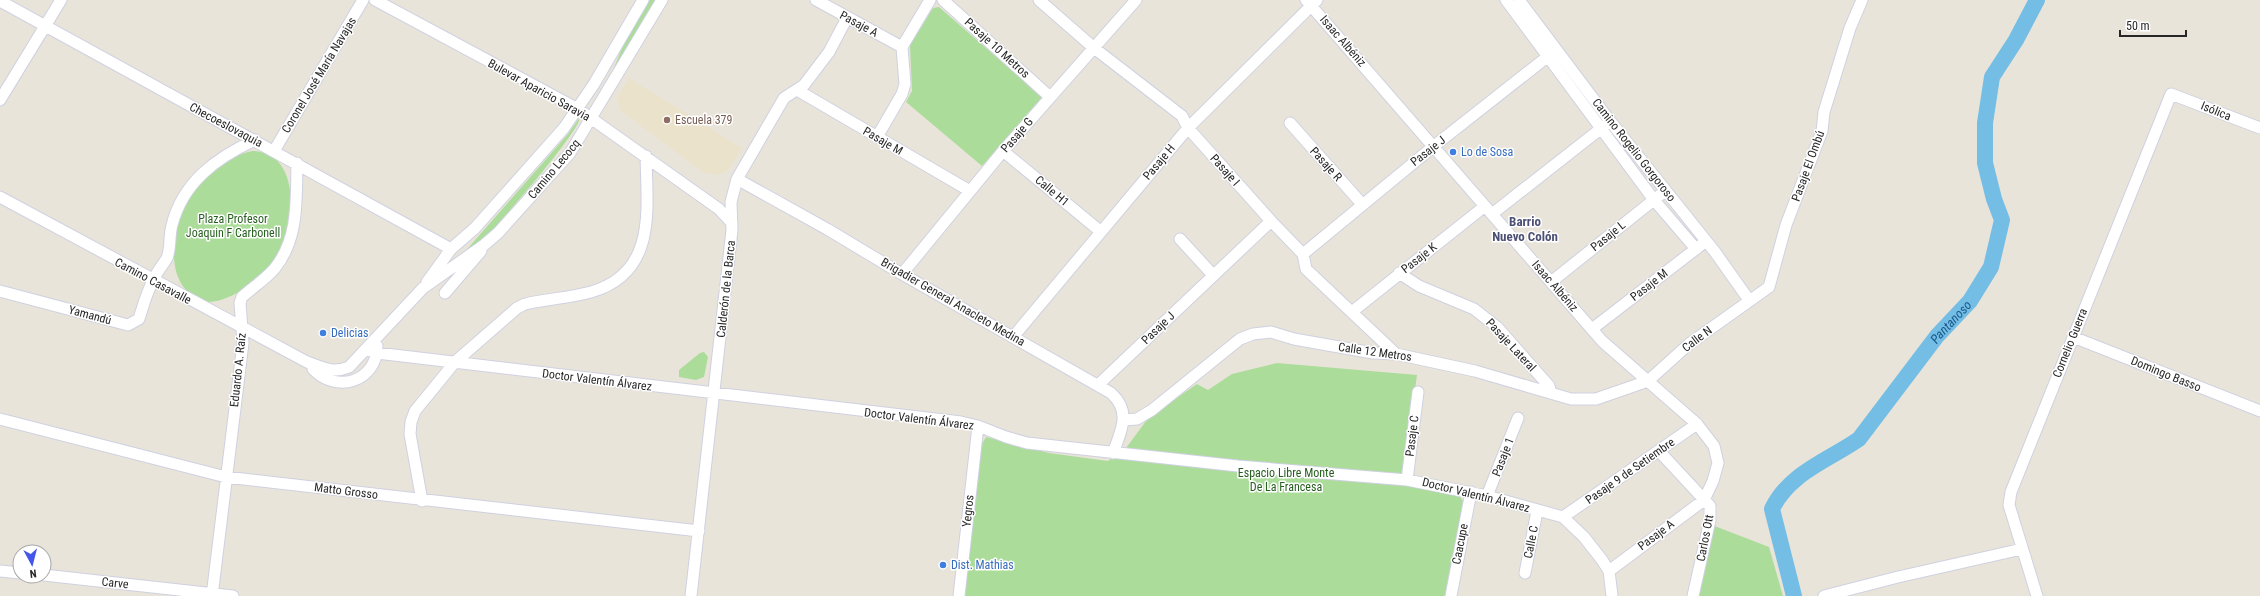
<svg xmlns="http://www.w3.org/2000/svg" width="2260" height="596" viewBox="0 0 2260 596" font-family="'Roboto Condensed',sans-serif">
<rect width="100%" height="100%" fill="#e9e4da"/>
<!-- education -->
<path fill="#eae2ca" d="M629,78L742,148L727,171L717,175L703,172L621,111L617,98Z"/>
<!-- green -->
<path fill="#abdc9a" d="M649,0H656L593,107L592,106L613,70L625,41Z
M939,7L1042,97L982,166L906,102L912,91L910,45L933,8Z
M580,117C581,130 499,224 484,239C478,245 469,250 462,255L568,134Z
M252,151C299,152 296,217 281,248C271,269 248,290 226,298C219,301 207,304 200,300C170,286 171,251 178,224C180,217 181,209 184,203C200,179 222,158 252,151Z
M704,352L708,357L704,377L696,380L679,377V370L700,353Z
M1277,363L1417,375L1402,485C1420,487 1454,484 1463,501L1446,596H964L982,444L986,437L1049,453L1108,461L1126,448L1149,417L1197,384L1208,390L1232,374Z
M1712,525L1769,547L1783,596H1698Z"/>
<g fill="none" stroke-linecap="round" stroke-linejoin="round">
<!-- river -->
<path stroke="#74bde4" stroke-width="16" id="s1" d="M1794,596L1772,509C1789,473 1829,460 1859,439L1937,336L1970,301L1991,267L2002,220L1994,199L1985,163V123L1992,77L2016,40L2037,0"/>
<defs>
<path id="minor" d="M375,0L578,109L719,209L732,223
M816,0L902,47
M943,0L1050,97
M1039,0L1094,48L1182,116L1188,128L1271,221L1303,254L1306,269L1396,354
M1306,0L1602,341L1697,424L1714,446L1718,463L1713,481L1704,500L1609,571
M1506,0L1654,200L1696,249
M1519,0L1610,121L1715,252L1749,300
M0,1L451,249
M797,90L970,191
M0,100L61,0
M1290,123L1362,204
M877,137L902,94L905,84L902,47L930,0
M274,151L363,0
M1003,151L1100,231
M737,179L827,229L902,274L1111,393C1132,412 1121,431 1113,453
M0,197L307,362C322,367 333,374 349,367L423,288L484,245L498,233L570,153L662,0
M1492,214L1608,123
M1180,239L1213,275
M1303,254L1434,146L1556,50
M1399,273L1419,286L1474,309L1497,327L1549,386L1551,393
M902,274L1003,151L1136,0
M427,282L451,249L475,228L564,128L594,84L643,0
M1551,282L1660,195
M0,291L128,325L139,319C143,306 147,291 154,279C157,271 163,265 167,258C171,248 169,235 172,225C183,182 216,158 255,140
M445,293L481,251
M1353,311L1485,206
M1592,329L1701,245
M1013,337L1188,128L1317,0
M2073,337L2260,411
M366,349L377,353L961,422L978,426L1006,437L1027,443L1238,466L1407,480L1487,496L1563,517L1584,537L1602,560L1609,571L1612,596
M313,369C336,394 377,382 377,346
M1098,385L1271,221
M0,419L226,477L699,531
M1123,420L1137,419L1152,410L1240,339L1253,334L1271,332L1294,339L1373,353L1396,354L1475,371L1571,399H1596L1648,381L1689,344L1769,287L1786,225L1822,131L1824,112L1850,28L1862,0
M1659,451L1710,506V520L1693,596
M1407,480L1418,392
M1487,496L1518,418
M422,501L410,434L411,422L415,411L455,362L517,308L525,304C546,299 569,298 591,292C657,273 647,210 646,156
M1563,517L1697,424
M0,571L20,573
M1525,573L1537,511
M44,575L233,596
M212,596L243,343L240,303L242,297C253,287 266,279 275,268C299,238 296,200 297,163
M691,596L732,230L731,202L737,179L784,98L804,85L829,52L847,18
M959,596L978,426
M1451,596L1471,492
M1824,596L1898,577L2022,549
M2037,596L2009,505L2011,492L2171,94L2260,128"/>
</defs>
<!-- minor casing -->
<use href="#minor" stroke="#cfd1e0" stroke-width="13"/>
<!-- minor -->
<use href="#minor" stroke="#fff" stroke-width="11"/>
</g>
<!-- markers -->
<circle fill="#8d6e63" stroke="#fff" stroke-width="1.5" cx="667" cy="120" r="4"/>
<g fill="#3f7fe0" stroke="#fff" stroke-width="1.5">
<circle cx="1453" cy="152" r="4"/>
<circle cx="323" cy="333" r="4"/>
<circle cx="943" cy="565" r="4"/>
</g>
<g text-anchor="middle" stroke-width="3" stroke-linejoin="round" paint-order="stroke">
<!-- street labels -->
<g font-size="12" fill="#272727" stroke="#fff">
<text transform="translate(859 24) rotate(28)" y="4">Pasaje A</text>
<text transform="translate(1343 41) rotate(49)" y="4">Isaac Albéniz</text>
<text transform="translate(997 48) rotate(42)" y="4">Pasaje 10 Metros</text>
<text transform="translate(319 75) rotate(-59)" y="4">Coronel José María Navajas</text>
<text transform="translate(539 90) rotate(29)" y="4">Bulevar Aparicio Saravia</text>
<text transform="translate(2216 111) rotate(22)" y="4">Isólica</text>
<text transform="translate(226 125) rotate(28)" y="4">Checoeslovaquia</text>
<text transform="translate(1017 135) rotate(-49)" y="4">Pasaje G</text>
<text transform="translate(883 141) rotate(30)" y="4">Pasaje M</text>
<text transform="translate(1634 150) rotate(52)" y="4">Camino Rogelio Gorgoroso</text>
<text transform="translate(1428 151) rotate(-38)" y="4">Pasaje J</text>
<text transform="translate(1159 162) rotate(-50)" y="4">Pasaje H</text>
<text transform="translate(1326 164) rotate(48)" y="4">Pasaje R</text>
<text transform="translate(1808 166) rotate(-70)" y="4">Pasaje El Ombú</text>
<text transform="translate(554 169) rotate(-50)" y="4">Camino Lecocq</text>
<text transform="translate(1225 170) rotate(48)" y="4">Pasaje I</text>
<text transform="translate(1052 191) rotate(40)" y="4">Calle H1</text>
<text transform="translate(1608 236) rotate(-39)" y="4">Pasaje L</text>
<text transform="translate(1419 258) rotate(-38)" y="4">Pasaje K</text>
<text transform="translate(153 281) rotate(28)" y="4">Camino Casavalle</text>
<text transform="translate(1649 285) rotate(-38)" y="4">Pasaje M</text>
<text transform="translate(1555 286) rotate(49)" y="4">Isaac Albéniz</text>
<text transform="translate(726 289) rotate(-84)" y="4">Calderón de la Barca</text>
<text transform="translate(953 302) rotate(30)" y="4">Brigadier General Anacleto Medina</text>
<text transform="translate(90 315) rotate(15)" y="4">Yamandú</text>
<text transform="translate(1158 328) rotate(-44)" y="4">Pasaje J</text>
<text transform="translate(1697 339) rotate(-37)" y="4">Calle N</text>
<text transform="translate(2070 343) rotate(-68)" y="4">Cornelio Guerra</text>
<text transform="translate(1511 345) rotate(47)" y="4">Pasaje Lateral</text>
<text transform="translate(1375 352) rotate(8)" y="4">Calle 12 Metros</text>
<text transform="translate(238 370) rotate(-84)" y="4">Eduardo A. Raíz</text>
<text transform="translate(2166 374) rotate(22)" y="4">Domingo Basso</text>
<text transform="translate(597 380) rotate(7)" y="4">Doctor Valentín Álvarez</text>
<text transform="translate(919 419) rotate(7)" y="4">Doctor Valentín Álvarez</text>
<text transform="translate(1412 436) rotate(-83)" y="4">Pasaje C</text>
<text transform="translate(1503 457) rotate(-69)" y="4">Pasaje 1</text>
<text transform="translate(1630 471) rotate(-35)" y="4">Pasaje 9 de Setiembre</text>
<text transform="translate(346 491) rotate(7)" y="4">Matto Grosso</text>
<text transform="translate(1476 495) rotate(14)" y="4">Doctor Valentín Álvarez</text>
<text transform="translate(968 511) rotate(-84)" y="4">Yegros</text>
<text transform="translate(1656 535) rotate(-37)" y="4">Pasaje A</text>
<text transform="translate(1705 538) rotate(-79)" y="4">Carlos Ott</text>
<text transform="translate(1531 542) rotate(-79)" y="4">Calle C</text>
<text transform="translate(1460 544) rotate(-79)" y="4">Caacupe</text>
<text transform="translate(115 583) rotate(6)" y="4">Carve</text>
</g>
<!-- education labels -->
<g font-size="12" fill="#785e54" stroke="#fff" text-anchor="start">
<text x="675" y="124">Escuela 379</text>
</g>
<!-- shop labels -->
<g font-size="12" fill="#366cbe" stroke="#fff" text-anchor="start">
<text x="1461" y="156">Lo de Sosa</text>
<text x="331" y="337">Delicias</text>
<text x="951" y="569">Dist. Mathias</text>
</g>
<!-- park labels -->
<g font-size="12" fill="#265e1e" stroke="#fff">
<text x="233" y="223">Plaza Profesor<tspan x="233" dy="14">Joaquin F Carbonell</tspan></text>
<text x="1286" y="477">Espacio Libre Monte<tspan x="1286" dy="14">De La Francesa</tspan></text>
</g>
<!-- neighbourhood labels -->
<g font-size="13" font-weight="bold" fill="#4c5074" stroke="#fff">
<text x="1525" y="226">Barrio<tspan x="1525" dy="15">Nuevo Colón</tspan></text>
</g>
<!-- water labels -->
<g font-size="13" font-style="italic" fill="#175a8c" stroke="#fff">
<text dy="5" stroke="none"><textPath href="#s1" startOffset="352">Pantanoso</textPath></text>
</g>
</g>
<!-- north arrow -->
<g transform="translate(32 564) rotate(173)"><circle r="19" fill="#ffffff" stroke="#a9a9a9"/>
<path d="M0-3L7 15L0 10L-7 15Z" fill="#4556eb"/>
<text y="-6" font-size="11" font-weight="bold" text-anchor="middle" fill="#272727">N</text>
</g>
<!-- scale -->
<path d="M2120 30v6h66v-6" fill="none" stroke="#272727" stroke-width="2"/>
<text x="2126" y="30" font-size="12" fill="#272727" stroke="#ffffff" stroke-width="3" paint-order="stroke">50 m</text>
</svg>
